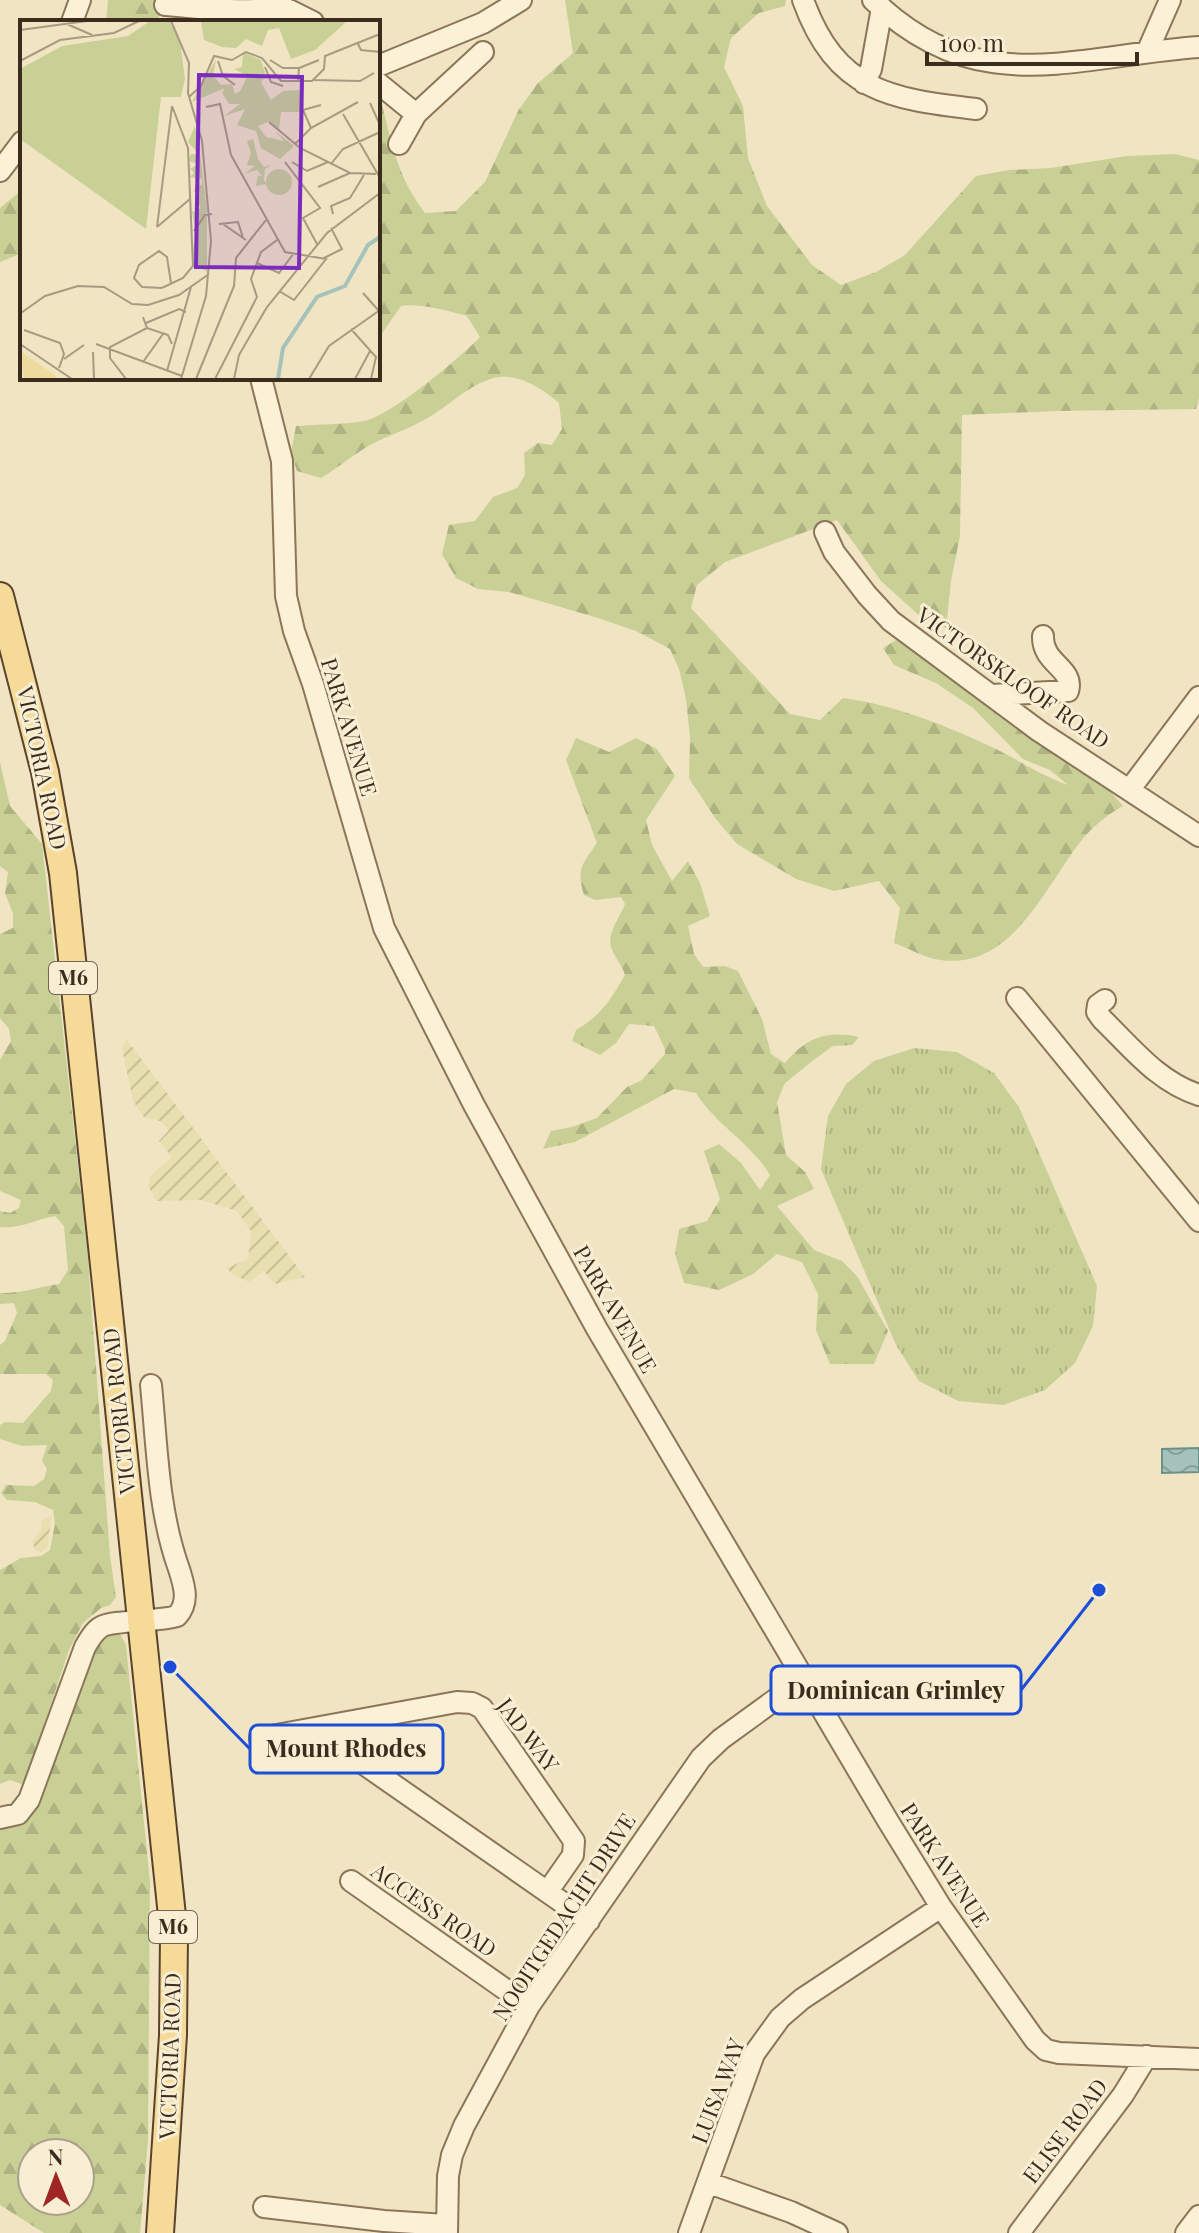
<svg xmlns="http://www.w3.org/2000/svg" width="1199" height="2233" viewBox="0 0 1199 2233" font-family="'Playfair Display',serif">
<defs>
<pattern id="farmland-furrows" width="10" height="10" patternUnits="userSpaceOnUse" patternTransform="scale(2)"><rect width="10" height="10" fill="#e7dfaf"/><path d="M-1 1l2-2M0 10L10 0M9 11l2-2" fill="none" stroke="#c7c096"/></pattern>
<pattern id="grass-tufts" width="24" height="20" patternUnits="userSpaceOnUse" patternTransform="scale(2)"><rect width="24" height="20" fill="#c8d096"/><path d="M3 7l-1-3M5 7V3M7 7l1-3M15 17l-1-3M17 17v-4M19 17l1-3" fill="none" stroke="#adb381"/></pattern>
<pattern id="forest-firs" width="22" height="20" patternUnits="userSpaceOnUse" patternTransform="scale(2)"><rect width="22" height="20" fill="#c8d096"/><path d="M5 1l3.5 6h-7zM16 11l3.5 6h-7z" fill="#adb381"/></pattern>
<pattern id="water-waves" width="16" height="10" patternUnits="userSpaceOnUse" patternTransform="scale(2)"><rect width="16" height="10" fill="#a5c3bb"/><path d="M0 5q4-4 8 0t8 0" fill="none" stroke="#889f97"/></pattern>
</defs>
<rect width="100%" height="100%" fill="#f1e4c3"/>
<!-- farmland -->
<path fill="url(#farmland-furrows)" d="M127,1039V1040L305,1277L275,1284L264,1271L249,1282L232,1274L227,1268L248,1259L251,1231L237,1211L201,1200L156,1201L149,1187L150,1176L172,1157L159,1141L169,1130L160,1121L144,1117L133,1101L122,1048Z
M52,1515L47,1548L41,1552L35,1550L32,1541L41,1530L42,1521Z"/>
<!-- grass -->
<path fill="url(#grass-tufts)" d="M914,1048L957,1052L994,1073L1019,1107L1097,1286L1093,1326L1075,1363L1045,1390L1003,1405L958,1401L919,1381L896,1345L821,1169L828,1116L846,1084L874,1061Z"/>
<!-- forest -->
<path fill="url(#forest-firs)" fill-rule="evenodd" d="M108,0H158L159,18L231,20L232,22H106Z
M565,0H786L785,6L759,13L731,38L724,67L743,106L748,158L767,206L812,265L841,285L876,272L905,255L976,176L1009,170L1051,168L1127,156L1175,154L1199,160V398L1196,409L1056,411L962,415L960,536L951,581L946,628L922,618L881,581L837,520L725,562L697,585L691,608L790,714L820,720L843,698C896,705 947,726 996,749C1020,761 1042,776 1068,785L1050,770L1023,759L973,708L936,683L894,665L883,648L896,640L942,664L1101,781L1123,806C1108,814 1091,828 1081,841C1044,888 1012,970 940,960C925,958 908,948 894,943L900,908L879,881L834,891L796,879L737,844L715,818L689,778L690,737L686,699L679,669L670,649L636,631L598,618L509,592L478,589L456,578L442,554L449,525L475,521L493,497L517,488L525,475L524,453L538,443L552,445L562,429L559,403C544,390 520,374 498,377C473,382 454,401 434,414C416,426 397,432 378,441C357,451 341,466 321,478L297,471L291,453L296,426C318,424 342,425 364,421C391,416 461,357 480,337L467,316C449,311 419,303 401,306L378,339V100L381,101C393,146 396,174 425,213L456,211L485,182L518,111L537,84L573,53Z
M22,190V253L0,262V208Z
M576,738L609,752L636,738L657,749L675,776L646,820L652,845L672,881L688,861L700,883L710,916L688,926L694,954L703,967L725,966L738,971L762,1019L771,1054L785,1063C806,1038 826,1030 859,1037L852,1045L833,1046L815,1059L785,1083L777,1102L786,1155L805,1172L814,1189L777,1206L814,1250L842,1261L857,1276L888,1331L874,1364H830L816,1330L818,1294L802,1262L777,1254L753,1274L719,1290L684,1283L675,1254L679,1229L707,1221L720,1199L704,1151L719,1144L741,1163L760,1190L770,1175C750,1142 716,1125 696,1093L674,1089L575,1142L543,1149L551,1131L572,1127L597,1118L627,1087L642,1080L665,1054V1049L654,1026L629,1024L616,1043L600,1055L572,1041L576,1030C600,1016 611,1000 625,975C622,964 614,957 611,947C607,933 620,917 625,904L621,897L595,900L584,895C576,868 582,865 597,843L566,760Z
M0,762L10,806L42,844L87,1246L110,1556L116,1597L110,1605L101,1608L83,1623L69,1650L24,1785L10,1780L0,1784V1570L21,1558L41,1556L50,1550L55,1524L53,1510L35,1502L7,1500L1,1493L6,1485L34,1486L44,1479L47,1469L42,1461L47,1445L22,1446L0,1439V1425L5,1422L23,1423L51,1391L53,1380L46,1374H0V1345L5,1341L17,1313L14,1303L0,1304V1293C20,1294 39,1287 59,1284L68,1270L64,1226L55,1216C34,1220 20,1229 0,1227V1211L10,1213L19,1208L21,1200L0,1191V1060L11,1041L9,1029L0,1018V934L13,928V914L5,893L8,872L0,866Z
M119,1632L126,1645L150,1882L148,2140L140,2233H44L0,2205V1824L22,1818L100,1633ZM32,2153H80V2201H32Z"/>
<!-- water -->
<path fill="url(#water-waves)" stroke="#6b928a" stroke-width="2" d="M1199,1448V1472L1162,1473V1449Z"/>
<g fill="none" stroke-linecap="round" stroke-linejoin="round">
<defs>
<path id="minor" d="M281,0L283,7L313,22
M803,0C836,91 889,99 976,109
M873,0C978,101 1073,56 1199,47
M165,5C205,8 244,14 283,7
M72,22L80,0
M1148,50L1170,0
M378,66L483,23L521,0
M378,83L416,114
M864,83L871,69L882,8
M399,144L416,114L483,52
M0,171L22,142
M261,378L282,461L286,596L294,631L313,684L384,928L474,1105L597,1329L888,1821L941,1907L1035,2040L1046,2050L1059,2053L1199,2059
M825,532L834,552L867,595L891,621L1039,731L1199,836
M992,695L1068,691C1075,668 1042,664 1043,636
M1130,789L1199,697
M1017,998L1199,1221
M1105,1000L1098,1005L1097,1012L1102,1019C1132,1048 1158,1082 1199,1095
M315,1730L589,1921
M260,1738L457,1702L472,1703L482,1708L574,1841L573,1855L548,1891
M0,1818L18,1814L29,1800L85,1647C89,1640 94,1631 101,1627C112,1620 158,1622 177,1616C190,1602 184,1585 179,1569C158,1511 157,1446 151,1385
M351,1881L529,2006
M709,2183L791,2212L837,2233
M264,2207L384,2221L446,2225
M447,2233L448,2176L452,2155L464,2126L529,2006L701,1758L721,1739L805,1678
M689,2233L754,2054L780,2018L802,1999L941,1907
M1019,2233L1123,2095L1147,2056
M1186,2233L1199,2216"/>
<path id="major" d="M0,596L45,772L63,873L174,1935L173,2035L160,2233"/>
</defs>
<!-- minor casing -->
<use href="#minor" stroke="#8c7558" stroke-width="24"/>
<!-- major casing -->
<use href="#major" stroke="#5a432d" stroke-width="30"/>
<!-- minor -->
<use href="#minor" stroke="#fbf1d6" stroke-width="20"/>
<!-- major -->
<use href="#major" stroke="#f6db98" stroke-width="26"/>
</g>
<g text-anchor="middle" stroke-width="6" stroke-linejoin="round" paint-order="stroke">
<!-- shield labels -->
<g fill="#f8eed3" stroke="#746654" stroke-width="2">
<rect x="49" y="962" width="48" height="32" rx="6"/>
<rect x="149" y="1911" width="48" height="32" rx="6"/>
</g>
<g font-size="20" font-weight="bold" fill="#3b2c1d">
<text x="73" y="985">M6</text>
<text x="173" y="1934">M6</text>
</g>
<!-- street labels -->
<g font-size="22" fill="#3b2c1d" stroke="#f8eed3">
<text transform="translate(1013 678) rotate(35)" y="8">VICTORSKLOOF ROAD</text>
<text transform="translate(349 727) rotate(73)" y="8">PARK AVENUE</text>
<text transform="translate(42 768) rotate(78)" y="8">VICTORIA ROAD</text>
<text transform="translate(615 1309) rotate(60)" y="8">PARK AVENUE</text>
<text transform="translate(119 1411) rotate(-96)" y="8">VICTORIA ROAD</text>
<text transform="translate(528 1735) rotate(53)" y="8">JAD WAY</text>
<text transform="translate(945 1865) rotate(57)" y="8">PARK AVENUE</text>
<text transform="translate(434 1910) rotate(35)" y="8">ACCESS ROAD</text>
<text transform="translate(564 1917) rotate(-57)" y="8">NOOITGEDACHT DRIVE</text>
<text transform="translate(170 2056) rotate(-88)" y="8">VICTORIA ROAD</text>
<text transform="translate(718 2091) rotate(-69)" y="8">LUISA WAY</text>
<text transform="translate(1065 2131) rotate(-53)" y="8">ELISE ROAD</text>
</g>
</g>
<!-- overview -->
<g transform="translate(20 20)">
<rect width="360" height="360" fill="#f1e4c3"/>
<path d="M130,1H149L160,22L165,59L161,77H141L126,209L0,119V49L42,26L108,16ZM246 162a13 13 0 1 1 26 0a13 13 0 1 1-26 0Z" fill="#c8d096"/>
<path d="M181,1H324L325,3L295,30L271,39L259,8L248,10L242,26L226,19L216,28L202,27L184,20ZM223,32L241,40L246,56L241,62L251,80L263,71L282,70L281,92H261L259,110L250,101L238,106L246,117L264,121L255,111L274,126L260,139L241,128L236,111L217,105L225,89L204,96L220,84H209L202,73L205,68L172,82L196,39L193,56L201,65L212,64L215,74L220,71L228,56L214,49L222,47ZM175,106L179,124L187,192L175,208L172,192L181,188L175,178L181,174L174,172L175,166L182,165V159L169,157L174,153L170,149L178,144L169,141L171,134H179L168,122ZM233,119L238,139L244,147L251,145L245,149L244,160L252,173L246,164L236,166L238,155L243,157L237,150L224,154L235,146L227,145L231,133L227,121ZM184,196H187V252L172,242L175,212Z" fill="#c8d096"/>
<path d="M0,331L34,354L38,359H4Z" fill="#eedb9e"/>
<path fill="none" stroke="#a5c3bb" stroke-width="4" d="M258,359L263,328L297,277L325,266L348,225L360,217"/>
<path fill="none" stroke="#a89a81" stroke-width="2" d="M151,1L169,43L168,73L182,121L191,221L186,276L161,359M47,4L72,15M0,10L67,1M338,24L341,30L360,32M250,40L263,48H279M0,41L40,20L94,13L119,1M198,41L203,56L215,65M245,47L251,62L263,66M294,60L340,61L354,53M278,61L279,48L299,40M169,77L181,66L194,36L212,40L226,32L242,38L261,61H292L304,49L305,36L360,14M350,83L360,105M186,87L200,84L211,135L265,232L306,239L274,280L259,271M323,94L360,158M249,102L280,128L330,153L356,154M291,108L283,90L301,85M275,124L291,108L338,82M265,142L300,188L283,198L297,224M272,142L287,151L308,142M311,144L323,129L360,112M298,167L330,153M313,194L311,186L330,178L344,155M199,204L218,202L223,218M203,204L226,220M137,207L152,86M137,207L170,179M174,211L185,195L192,194M304,238L322,229L311,208M237,243L259,253L274,233M151,263L147,237L139,231L119,245L114,258L122,267L141,268L144,267L163,258L173,246L168,128L152,86M343,273L359,291M1,293L25,276L58,266L84,267L112,284L128,285L159,275L189,254M123,297L127,308L148,315L152,324M126,303L159,289L166,292M331,309L356,337L351,359M4,310L40,323L44,334L39,348M0,324L52,359M76,324L162,356M73,332L74,359M44,339L64,325M123,342L143,314M147,351L171,267M106,359L90,338V327L127,308M176,359L214,266L216,238L246,200M195,359L237,277L231,259L241,232L257,220M214,359L219,335L247,287L307,213L360,173M289,359L309,326L360,290M335,359L350,331"/>
<path fill="#7b2cbf" fill-opacity="0.15" stroke="#7b2cbf" stroke-width="4" d="M179,55L282,57L279,248L176,247Z"/>
<rect width="360" height="360" fill="none" stroke="#3b2c1d" stroke-width="4"/>
</g>
<!-- callouts -->
<path fill="none" stroke="#1d4ed8" stroke-width="3" d="M1099 1590L1021 1690M170 1667L250 1749"/>
<g fill="#1d4ed8" stroke="#f8eed3" stroke-width="3">
<circle cx="1099" cy="1590" r="8"/>
<circle cx="170" cy="1667" r="8"/>
</g>
<g fill="#f8eed3" stroke="#1d4ed8" stroke-width="3">
<rect x="771" y="1666" width="250" height="48" rx="8"/>
<rect x="250" y="1725" width="193" height="48" rx="8"/>
</g>
<g font-size="24" text-anchor="middle" font-weight="bold" fill="#3b2c1d">
<text x="896" y="1699">Dominican Grimley</text>
<text x="346" y="1757">Mount Rhodes</text>
</g>
<!-- north arrow -->
<g transform="translate(56 2177) rotate(359)"><circle r="38" fill="#f8eed3" stroke="#aca08a" stroke-width="2"/>
<path d="M0-6L14 30L0 20L-14 30Z" fill="#9f2624"/>
<text y="-12" font-size="22" font-weight="bold" text-anchor="middle" fill="#3b2c1d">N</text>
</g>
<!-- scale -->
<path d="M927 52v12h210v-12" fill="none" stroke="#3b2c1d" stroke-width="4"/>
<text x="939" y="52" font-size="24" fill="#3b2c1d" stroke="#f8eed3" stroke-width="6" paint-order="stroke">100 m</text>
</svg>
